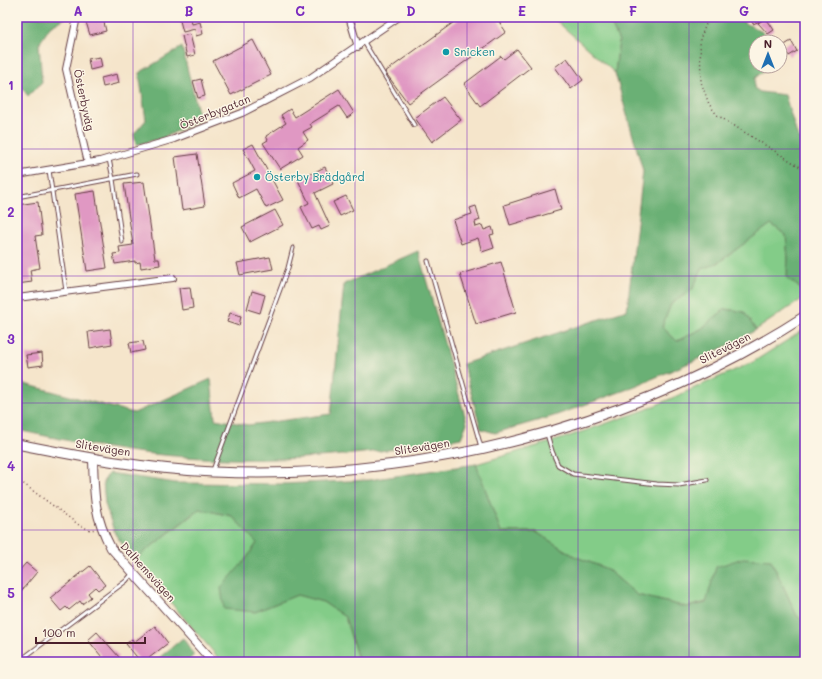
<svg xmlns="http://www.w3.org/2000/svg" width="822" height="679" viewBox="0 0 822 679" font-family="Mali,sans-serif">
<rect width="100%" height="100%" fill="#fcf5e5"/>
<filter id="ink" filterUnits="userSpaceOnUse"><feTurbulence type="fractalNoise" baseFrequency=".025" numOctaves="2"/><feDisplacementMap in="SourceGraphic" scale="8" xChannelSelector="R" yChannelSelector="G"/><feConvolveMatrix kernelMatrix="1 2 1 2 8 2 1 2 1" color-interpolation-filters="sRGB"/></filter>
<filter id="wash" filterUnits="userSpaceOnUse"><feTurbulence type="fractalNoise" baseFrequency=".012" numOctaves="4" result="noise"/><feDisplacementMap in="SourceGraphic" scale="16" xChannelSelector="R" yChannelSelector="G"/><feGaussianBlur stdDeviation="0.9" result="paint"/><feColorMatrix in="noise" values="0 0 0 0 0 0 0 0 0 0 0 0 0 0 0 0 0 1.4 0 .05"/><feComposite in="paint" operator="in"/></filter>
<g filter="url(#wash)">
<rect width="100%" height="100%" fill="#f5e5cb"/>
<!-- green -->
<path fill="#83cc88" stroke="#66765a" d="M552,17H608L619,41L615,73Z
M771,224L786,235L788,258L787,278L805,292V297L756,330L744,312L725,309L701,329L677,341L662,327L671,304L692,290L702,269L719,262Z
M805,329V485L798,489L805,492V622L797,616L771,560L706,602L687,607L637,595L607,569L574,556L536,532H501L476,464L561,439L645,410L753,362Z
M200,509L232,516L257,543L246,559L255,612L297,595L323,602L345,617L358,659L357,662H222L134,560Z"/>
<!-- forest -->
<path fill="#6ab074" stroke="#5a6850" d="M17,17H67L50,27L39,44L42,82L28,96L17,81Z
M608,17H738V19L764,33L771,42H756V66H776L766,69L755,78L754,88L760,92L785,95L797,135L805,145V292L787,278L788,258L786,235L771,224L719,262L702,269L692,290L671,304L662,327L677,341L701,329L725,309L744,312L756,330L729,345L680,367L628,389L554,416L495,433L481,429L463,364L627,310L643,171L615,73L619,41Z
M182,47L200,120L163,138L136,145L134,134L146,120L139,73Z
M418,251L467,423L461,438C363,457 262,465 163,455C114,451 65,440 17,430V382L134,413L211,379L215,419L248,425L331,414L344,284Z
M476,464L501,532H536L574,556L607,569L637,595L686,607L706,603L716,567L743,558L771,560L797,616L805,622V662H357L358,659L345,617L323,602L297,595L255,612L224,609L221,588L246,559L257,543L232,516L199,509L134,560L115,534L105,504L103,482L109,473L176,483L283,484L369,480Z
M183,638L194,655L187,662H154Z"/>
<g id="blocks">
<!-- building -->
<path fill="#e098c3" d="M179,17H191L192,24L200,22L203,34L196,36L195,29L183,32Z
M461,17H496L506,32L408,103L385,72Z
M753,17H760L762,20L753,24L750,18Z
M103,18L106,31L90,35L86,22Z
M766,18L774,30L768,34L758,23Z
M190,34L195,55L187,57L182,36Z
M253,40L271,75L231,95L213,61Z
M791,41L797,51L789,56L783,46Z
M517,49L531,67L480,106L464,84L501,56L504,59Z
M100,57L102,67L90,70L88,59Z
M567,58L583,80L571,89L555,67Z
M117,74L119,83L103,87L101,78Z
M201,79L205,96L198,98L193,81Z
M339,89L354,113L347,118L339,106L310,124L312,127L303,132L308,140L298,147L303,155L280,169L263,143L268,140L266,136L286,123L281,115L290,109L295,117Z
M443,97L461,120L432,142L415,118Z
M253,144L283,200L266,208L256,189L239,198L232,183L255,171L243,149Z
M197,154L205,206L182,210L175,157Z
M325,167L333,184L315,193L330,226L321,230L319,226L312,229L301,207L309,203L298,180Z
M144,182L155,259H159L160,265L141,268L140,262L135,263V261L115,264L113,254L120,253L119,247L133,245L124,184Z
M555,189L561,210L510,225L504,205Z
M95,191L107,268L87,271L75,194Z
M346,196L353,210L340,216L333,202Z
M38,202L42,235L35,236L40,268L30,270L32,282L17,284V205Z
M476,206L480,220L475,222L476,227L482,225L484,230L492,227L494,234L490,235L494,248L482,252L478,238L461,244L453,220L472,214L470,208Z
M275,210L283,225L250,242L242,227Z
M270,257L273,269L240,275L237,263Z
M501,262L516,312L476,324L460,274Z
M190,287L193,308L182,310L179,288Z
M252,291L265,295L260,313L247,309Z
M230,313L241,316L239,326L227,322Z
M110,329L112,344L90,348L88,332Z
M143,341L145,350L131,353L129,343Z
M42,353L43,365L28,367L26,355Z
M26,563L37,572L17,596V573Z
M90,566L105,585L98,590L95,587L88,593L91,597L82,604L80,601L69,610L66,607L61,611L50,598Z
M155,626L168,643L144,662H141L126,644L132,639L134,642Z
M97,632L119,657L114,662H106L88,640Z"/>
</g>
</g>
<g filter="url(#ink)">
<use href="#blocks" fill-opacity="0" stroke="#643d43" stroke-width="1"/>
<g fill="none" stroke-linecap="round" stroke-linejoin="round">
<defs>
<path id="service" d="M776,17H786
M364,42L414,125
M109,159L113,179L122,242
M49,170L66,291
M17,197L137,174
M428,261L481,447
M547,434L552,451L558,465L573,474L657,484L679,485L707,480
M213,470L288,268L293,248
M18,662L126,581L132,574"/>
<path id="minor" d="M77,17L66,69L88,163
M349,17L358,47
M17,175L100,161L174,139L242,113L310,78L399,17
M17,298L173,278"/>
<path id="tertiary" d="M93,459C94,495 94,516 111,548L213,662"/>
<path id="secondary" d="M17,444C82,457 146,469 213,472C418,481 632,428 805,316"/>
</defs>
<!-- service casing -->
<use href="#service" stroke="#643d43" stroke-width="5"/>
<!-- minor casing -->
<use href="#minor" stroke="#643d43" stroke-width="8"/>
<!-- tertiary casing -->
<use href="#tertiary" stroke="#643d43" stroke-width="10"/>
<!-- secondary casing -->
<use href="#secondary" stroke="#643d43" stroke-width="11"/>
<!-- path -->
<path stroke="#643d43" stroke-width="1.5" stroke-dasharray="1 3" stroke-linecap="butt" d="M709,17L700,39L701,82L709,104L717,115L805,170
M17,479L79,525L90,530L96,529"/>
<!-- service -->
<use href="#service" stroke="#fff" stroke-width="3"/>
<!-- minor -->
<use href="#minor" stroke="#fff" stroke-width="6"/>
<!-- tertiary -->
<use href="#tertiary" stroke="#fff" stroke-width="8"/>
<!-- secondary -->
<use href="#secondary" stroke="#fff" stroke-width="9"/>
</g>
</g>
<!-- grid -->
<path fill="none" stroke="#7b2cbf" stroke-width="1" stroke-opacity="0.55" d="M133,17V662M244,17V662M355,17V662M467,17V662M578,17V662M689,17V662M17,149H805M17,276H805M17,403H805M17,530H805"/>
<!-- markers -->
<g fill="#0f9aa8" stroke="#fcf5e5" stroke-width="1.5">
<circle cx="446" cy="52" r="4"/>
<circle cx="257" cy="177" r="4"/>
</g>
<g text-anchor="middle" stroke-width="3" stroke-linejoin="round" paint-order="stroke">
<!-- culture labels -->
<g font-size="11" fill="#0d838f" stroke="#fcf5e5" text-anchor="start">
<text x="454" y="56">Snicken</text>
<text x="265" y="181">Österby Brädgård</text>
</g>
<!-- street labels -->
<g font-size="11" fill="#4a1f2b" stroke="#fcf5e5">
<text transform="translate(84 100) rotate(78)" y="4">Österbyväg</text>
<text transform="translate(215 112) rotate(-22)" y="4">Österbygatan</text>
<text transform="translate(725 348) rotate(-27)" y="4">Slitevägen</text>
<text transform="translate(422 447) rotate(-9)" y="4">Slitevägen</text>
<text transform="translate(103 448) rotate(9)" y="4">Slitevägen</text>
<text transform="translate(148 572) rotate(48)" y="4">Dalhemsvägen</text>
</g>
</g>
<!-- margin -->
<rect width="822" height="679" fill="none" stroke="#fcf5e5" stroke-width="44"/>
<!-- north arrow -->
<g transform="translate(768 54)"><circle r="19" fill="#fcf5e5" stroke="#b59f9b"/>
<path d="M0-3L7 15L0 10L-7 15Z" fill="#1f6fb2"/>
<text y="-6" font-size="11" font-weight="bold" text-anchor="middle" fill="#4a1f2b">N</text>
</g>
<!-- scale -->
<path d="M36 637v6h109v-6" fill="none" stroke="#4a1f2b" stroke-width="2"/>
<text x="42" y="637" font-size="12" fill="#4a1f2b" stroke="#fcf5e5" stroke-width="3" paint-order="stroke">100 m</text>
<rect x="22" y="22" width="778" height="635" fill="none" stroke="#7b2cbf" stroke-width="1.5"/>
<g font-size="13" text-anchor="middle" font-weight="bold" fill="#7b2cbf">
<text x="78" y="16">A</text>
<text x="189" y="16">B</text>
<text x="300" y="16">C</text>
<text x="411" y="16">D</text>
<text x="522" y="16">E</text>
<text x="633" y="16">F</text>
<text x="744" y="16">G</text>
<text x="11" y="90">1</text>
<text x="11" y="217">2</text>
<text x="11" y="344">3</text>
<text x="11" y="471">4</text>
<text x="11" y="598">5</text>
</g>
</svg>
